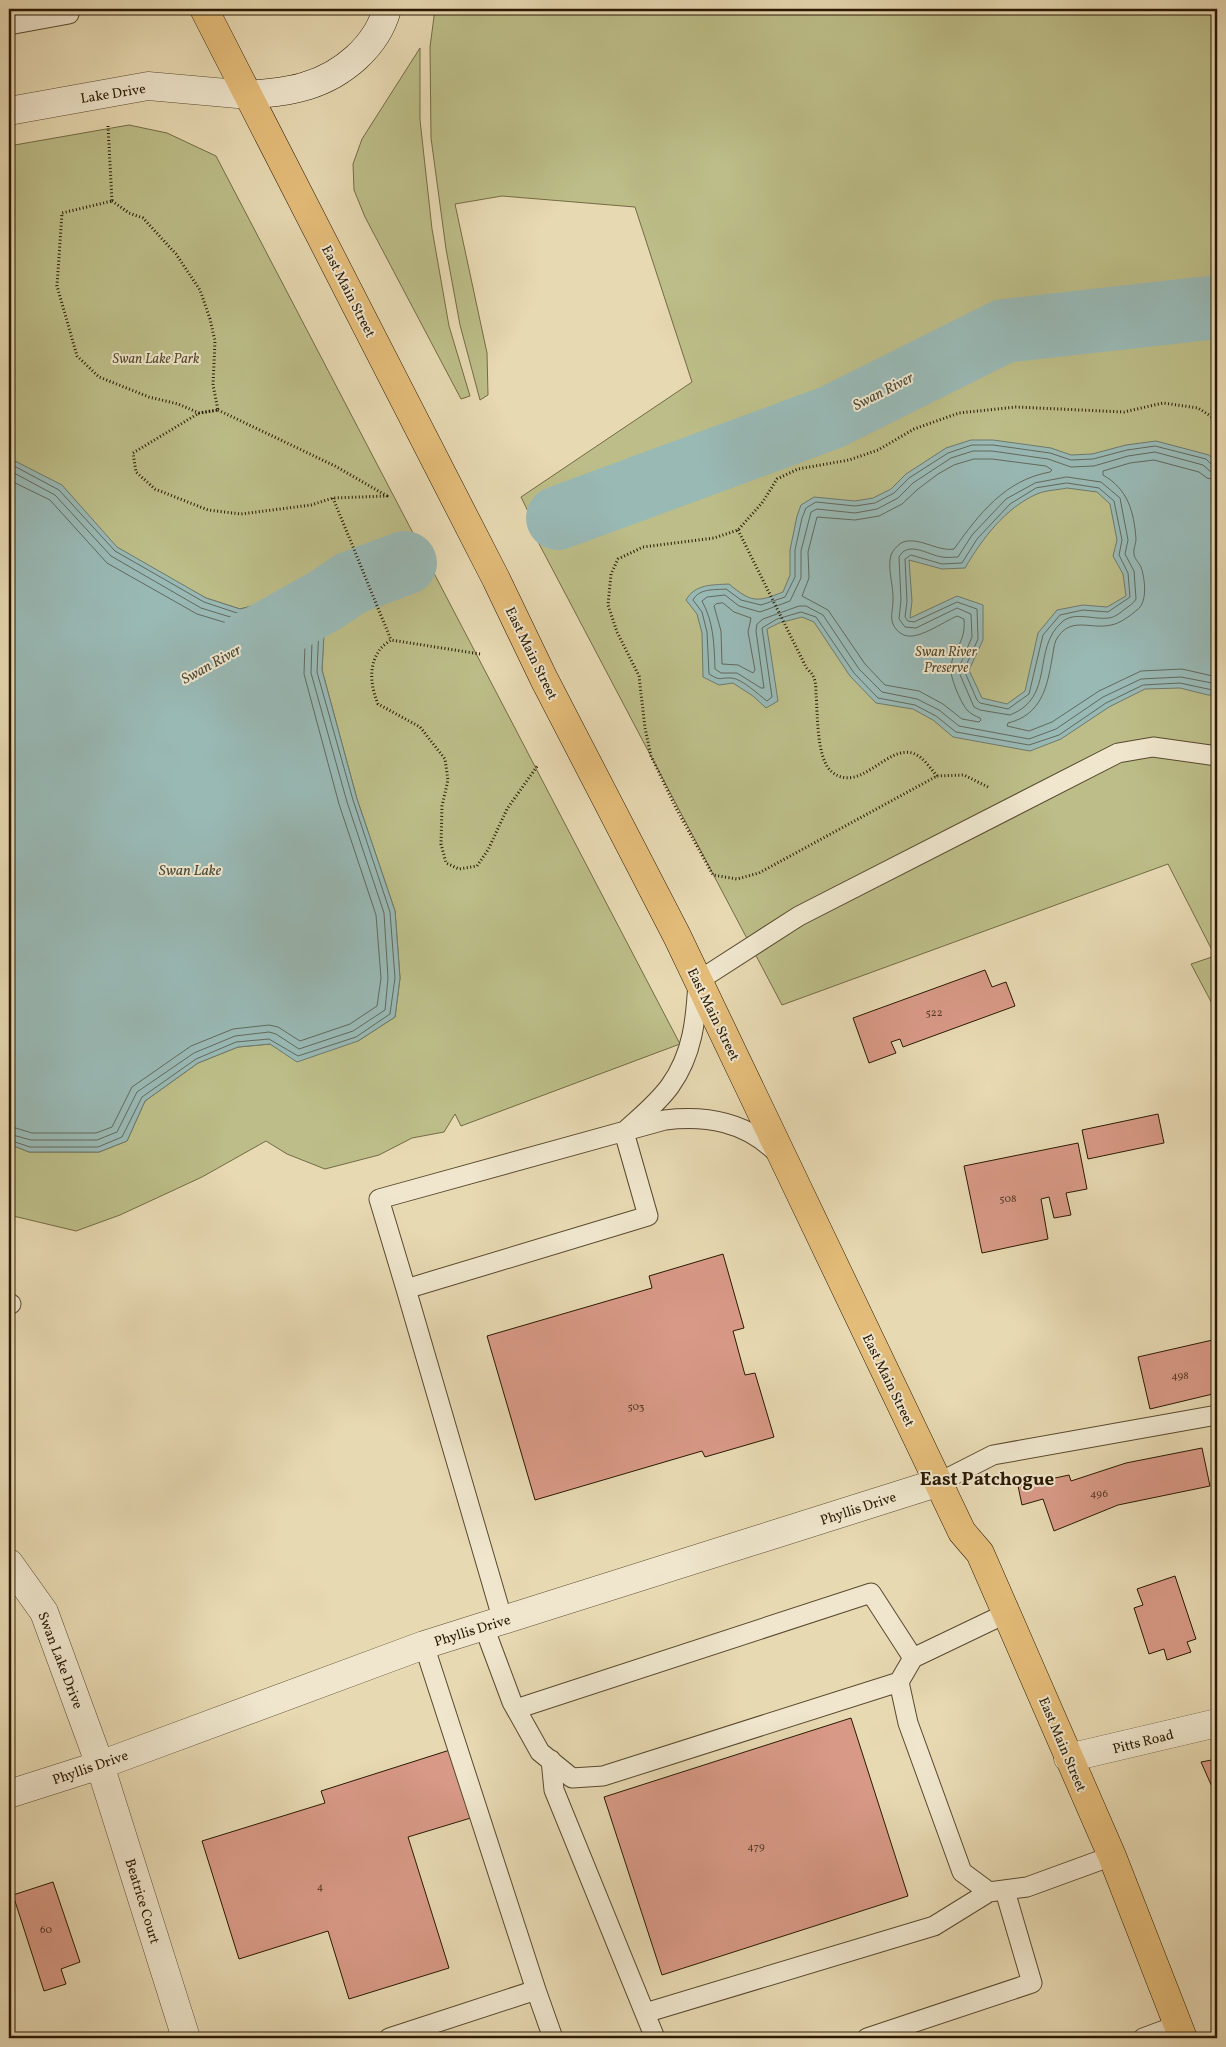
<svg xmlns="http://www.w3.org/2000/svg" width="1226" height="2047" viewBox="0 0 1226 2047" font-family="Vollkorn,serif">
<rect width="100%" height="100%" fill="#e7d9b2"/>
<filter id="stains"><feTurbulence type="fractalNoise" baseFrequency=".004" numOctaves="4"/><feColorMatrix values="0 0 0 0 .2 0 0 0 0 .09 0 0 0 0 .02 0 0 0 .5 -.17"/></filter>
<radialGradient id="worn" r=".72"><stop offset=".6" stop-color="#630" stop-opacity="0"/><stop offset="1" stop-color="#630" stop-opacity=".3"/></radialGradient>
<!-- green -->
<path fill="#bcbd88" stroke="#736b45" d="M435,9H1217V1011H1216L1191,964L1215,956L1168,864L782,1005L536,538L540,536L521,497L692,382L635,207L502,196L455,204L487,353L488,395L480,400L460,325L446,249L431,138L430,47Z
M420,48V120L432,229L449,326L470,396L461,399L365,217L354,190L353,164L362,139Z
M129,125L167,133L216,156L680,1044L461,1126L455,1114L444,1132L412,1138L379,1155L325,1169L287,1154L266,1141L202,1177L120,1215L76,1231L9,1215V1144L29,1152H99L127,1141L145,1101L198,1063L238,1047L270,1044L358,1041L395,1017L400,978L395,911L357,799L322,670L325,610L337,613V607L313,584L304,593L240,609L206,598L114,550L17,462L9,461V146Z"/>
<!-- water -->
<path fill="#99b9b5" stroke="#6d796d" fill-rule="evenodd" d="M971,440H993L1051,448L1071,455L1092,454L1126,445L1156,441L1209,455L1217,463V695H1208L1180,688L1145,689L1109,707L1061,739L1030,751L953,737L933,720L913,709L876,703L850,676L814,622L802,617L779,623L767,629L778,701L766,708L753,696L733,683L719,685L703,677L702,633L697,614L686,600C695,584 712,585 729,584C751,602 756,603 783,592L790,575V550L797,516L801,505L814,497L855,501L873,498L891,489L906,474L946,448ZM1067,488L1097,492L1110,504L1117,540L1113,556L1123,574L1126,596L1107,607L1083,605L1057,610L1038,633L1025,691L1007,704L982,698L969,670L983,640V605L957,596L910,618L912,601L909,560L942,569L965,568C982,539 1005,508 1037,494C1046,490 1058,490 1067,488Z
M9,461L17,462L62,485L117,547L206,598L240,609L304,593L326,600L322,670L357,799L395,911L400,978L395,1017L358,1041L297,1062L270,1044L238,1047L198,1063L145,1101L127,1141L99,1152H29L9,1144Z"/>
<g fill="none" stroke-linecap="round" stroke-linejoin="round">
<!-- shore -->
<path stroke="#62695c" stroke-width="1" d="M974,459H992L1046,466L1052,470L1050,472C1005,480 979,514 954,549C937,552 917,535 901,543C897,546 893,550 891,555C887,569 894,587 893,601C893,609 890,616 893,624C895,629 899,633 904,635C917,641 943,622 957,616L964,619C966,644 953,647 951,667C949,676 961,703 967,710C971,714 975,716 980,718L981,720L979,722L962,719L943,704L919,691L885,685L865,664L828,610L802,596L809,578L808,552L817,517L855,520L879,516L902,504L918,489L938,474L954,465Z
M9,466L16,467L59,490L115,551L204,602L240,614L303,598L320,604L317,672L353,800L390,912L395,978L390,1014L356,1037L298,1056L269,1039L236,1042L196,1059L142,1097L122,1137L98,1147H30L9,1140
M1217,467L1213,466L1206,459L1155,446L1127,450L1093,459L1071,460L1050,453L993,445H972L948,453L909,478L894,493L875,503L855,506L816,502L806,508L802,518L795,550V577L785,597L761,605L741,600L726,589C715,590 699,588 693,600L702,612L707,632L709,674C722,682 719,677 732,678C742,679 759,695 767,701L772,697L762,628L777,619L801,612L816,617L854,673L878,698L915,705L936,716L956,732L1029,745L1059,735L1106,703L1143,685L1180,683L1217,691
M9,472L14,473L55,495L111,556L201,608L240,620L303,605L313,608L311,673L347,802L384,913L388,978L385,1010L353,1031L299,1049L276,1034L269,1032L235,1036L194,1053L137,1092L117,1132L97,1140H31L9,1134
M1217,473L1211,472L1203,465L1155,452L1128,456L1094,466L1071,467L1048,459L992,451H973L951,458L913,483L898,498L877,509L855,513L817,509L811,512L801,551V578L790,601L760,612L739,606L725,595L707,597L702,601C714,623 714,644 715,669L721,673H737L761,688H764L756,631L757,624L763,619L799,606H806L823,615L859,669L882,692L917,699L939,710L959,726L1029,739L1056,729L1103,697L1141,679L1181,677L1217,684
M1067,477L1101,482L1120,498L1128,540L1125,554L1134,571L1136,599C1133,604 1129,606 1125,609C1120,613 1114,618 1108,618C1094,620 1074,611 1062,622C1031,649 1056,697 1010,715L980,710L974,707L958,670L972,637L971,614L957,608L916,628L905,627L899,619L901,600L899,557C908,540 928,555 942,557C947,558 953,557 958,557L972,535L1006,499L1035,483Z
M9,480L50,500L107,563L197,614L240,627L303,612L306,614L304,674L339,804L376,915L381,978L377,1006L350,1024L300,1041L278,1027L269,1025L233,1029L191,1046L132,1087L112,1127L96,1133H32L9,1126
M1217,480L1207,478L1199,472L1154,460L1130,463L1103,471V475C1128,489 1134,512 1136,539C1136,544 1133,549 1134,554C1134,558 1139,563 1141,567C1145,579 1148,602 1137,610C1130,616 1119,624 1111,625C1090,630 1070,615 1056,640C1054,645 1053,653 1052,659C1047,688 1041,715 1008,723L1007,726L1029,731L1052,722L1099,691L1141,671L1182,669L1217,677
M1067,483L1099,488L1114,501L1122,540L1119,555L1128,573L1130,597L1108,612L1083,610L1060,615L1043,635L1029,694L1008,709L980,703L977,700L964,670L978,639L977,609L957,602L914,622L908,621L905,617L907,601L905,559L911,555L942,564L962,563L977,539L1010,504L1036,488Z
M723,603L734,612L751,618L748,632L755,670L753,673L738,665L722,664L721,631L714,606L716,604Z"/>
<!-- river -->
<path stroke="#99b9b5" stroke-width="64" d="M558,518L832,417L1004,331L1217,307
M249,643L326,600L351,583L405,563"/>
</g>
<!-- building -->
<path fill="#d89986" stroke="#2a1902" d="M9,9H39L40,12L9,18Z
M985,970L992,987L1006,982L1015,1006L903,1047L900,1039L891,1042L896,1053L869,1063L853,1018Z
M1158,1114L1164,1143L1088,1159L1082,1130Z
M1078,1143L1087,1189L1066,1193L1071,1215L1054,1218L1049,1197L1041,1199L1048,1239L982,1253L964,1166Z
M723,1254L744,1328L733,1331L745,1375L755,1373L774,1437L705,1457L702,1451L535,1500L487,1336L652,1288L649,1276Z
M1217,1339V1393L1150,1409L1138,1357Z
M1202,1448L1210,1486L1118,1505L1054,1531L1043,1499L1022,1505L1018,1486L1069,1475L1071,1481L1126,1463Z
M1175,1576L1196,1639L1187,1642L1191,1652L1167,1660L1164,1649L1149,1654L1134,1608L1143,1605L1137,1589Z
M851,1718L908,1896L662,1975L604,1797Z
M453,1749L474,1817L408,1837L449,1968L349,1999L328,1931L239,1959L202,1841L325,1803L321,1791Z
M1217,1759V1798L1201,1762Z
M53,1882L80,1962L61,1969L66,1984L44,1991L13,1895Z"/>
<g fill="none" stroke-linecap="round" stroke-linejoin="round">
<defs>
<path id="lane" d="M9,25L69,14L68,9
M624,1132C639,1118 657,1104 670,1086C693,1054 696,1019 698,981L799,916L1118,753L1153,747L1217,756
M406,1289L379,1199L665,1120C707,1115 745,1122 776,1152
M9,1303L11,1304
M940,1482L993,1455L1217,1415
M1007,1613L913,1658L899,1682L908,1723L962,1872L989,1892L1027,1887L1112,1856
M503,1621L406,1289L648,1216L624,1132
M484,1627L512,1702L540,1752L572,1778L603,1776L899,1682
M516,1709L871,1593L913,1658
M551,1760L554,1790L655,2038
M536,1990L553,2038
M645,2013L934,1926L989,1892
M389,2038L536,1990L424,1645
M867,2038L1032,1983L1005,1891
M1143,2038L1178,2025"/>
<path id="street" d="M9,111L148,86L249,95
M9,1563L44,1612L100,1765L186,2038
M1068,1758L1217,1723
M9,1794L100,1765L424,1645L940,1482"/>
<path id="secondary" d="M249,95C268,93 288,92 306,86C343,75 377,46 387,9"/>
<path id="primary" d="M204,9L496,579L544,679L677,936L962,1532L980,1553L1112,1856L1183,2038"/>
</defs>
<!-- lane casing -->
<use href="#lane" stroke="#59492e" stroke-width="21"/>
<!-- street casing -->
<use href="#street" stroke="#59492e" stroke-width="29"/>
<!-- secondary casing -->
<use href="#secondary" stroke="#2a1902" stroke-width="29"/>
<!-- primary casing -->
<use href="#primary" stroke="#2a1902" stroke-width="29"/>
<!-- path -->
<path stroke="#2a1902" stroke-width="3" stroke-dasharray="1 2.5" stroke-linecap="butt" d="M108,126L112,201
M112,201L129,213L143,218L176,254L200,290L210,319L215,341L213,385L218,410L199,413L178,404L149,397L99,377L77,356L57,286L62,213Z
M218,410L335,466L387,496L333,498L311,505L241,514L208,510L155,489L136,472L133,453L199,413Z
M333,498L391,640
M738,530L806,667C808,670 812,673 813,676C816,681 816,689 816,695C818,714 816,759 832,772C860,794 886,746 912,753C923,756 930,768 937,776
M480,654L391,640C387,643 381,647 379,651C368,667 371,687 378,704L420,727L445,759L448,780L442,806L441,844L446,863L459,869L477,866L488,850L507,809L538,765
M988,787L964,775L937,776L759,873L737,879L713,875L676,808L651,756L645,728L639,676L617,632L608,605L611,574L618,559L643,547L714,538L738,530L762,503L777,479L798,469L849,460L878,450L914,429L959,413L1016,407L1124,412L1163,403L1198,408L1217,420"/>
<!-- lane -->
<use href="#lane" stroke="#efe6cd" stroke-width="19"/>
<!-- street -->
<use href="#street" stroke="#efe6cd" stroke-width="28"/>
<!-- secondary -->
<use href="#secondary" stroke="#efe6cd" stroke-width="28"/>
<!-- primary -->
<use href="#primary" stroke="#e4bc79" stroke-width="28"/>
</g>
<g text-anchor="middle" stroke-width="4" stroke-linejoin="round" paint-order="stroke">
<!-- number labels -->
<g font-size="11" fill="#563923">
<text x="934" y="1016">522</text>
<text x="1008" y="1202">508</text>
<text x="1180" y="1379">498</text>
<text x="636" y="1410">503</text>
<text x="1099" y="1497">496</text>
<text x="756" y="1850">479</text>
<text x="320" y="1890">4</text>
<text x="46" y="1933">60</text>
</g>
<!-- street labels -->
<g font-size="14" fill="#2a1902" stroke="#efe6cd">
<text transform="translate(113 93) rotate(-9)" y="5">Lake Drive</text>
<text transform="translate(349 291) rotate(63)" y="5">East Main Street</text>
<text transform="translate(532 653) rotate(64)" y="5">East Main Street</text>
<text transform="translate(714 1014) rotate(64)" y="5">East Main Street</text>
<text transform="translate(889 1380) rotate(64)" y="5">East Main Street</text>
<text transform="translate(858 1508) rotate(-18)" y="5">Phyllis Drive</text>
<text transform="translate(472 1630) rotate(-17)" y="5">Phyllis Drive</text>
<text transform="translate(61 1660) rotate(69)" y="5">Swan Lake Drive</text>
<text transform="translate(1143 1741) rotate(-14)" y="5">Pitts Road</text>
<text transform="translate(1063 1744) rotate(67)" y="5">East Main Street</text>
<text transform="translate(90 1767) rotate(-19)" y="5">Phyllis Drive</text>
<text transform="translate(143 1901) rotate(73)" y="5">Beatrice Court</text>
</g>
<!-- park labels -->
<g font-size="14" font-style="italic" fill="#564a2a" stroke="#efe6cd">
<text x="156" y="363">Swan Lake Park</text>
<text x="946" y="656">Swan River<tspan x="946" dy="16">Preserve</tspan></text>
</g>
<!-- water labels -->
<g font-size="15" font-style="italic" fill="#4b4938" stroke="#efe6cd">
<text transform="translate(883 391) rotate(-27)" y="5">Swan River</text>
<text transform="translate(211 664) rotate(-29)" y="5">Swan River</text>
<text x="190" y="875">Swan Lake</text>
</g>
<!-- district labels -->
<g font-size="19" font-weight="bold" fill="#2a1902" stroke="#efe6cd">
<text x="987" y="1485">East Patchogue</text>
</g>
</g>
<!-- margin -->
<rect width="1226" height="2047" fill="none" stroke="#e7d9b2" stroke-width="30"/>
<rect x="10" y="10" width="1206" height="2027" fill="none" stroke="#2a1902" stroke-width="2.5"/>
<rect x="15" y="15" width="1196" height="2017" fill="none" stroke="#2a1902"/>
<rect width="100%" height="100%" filter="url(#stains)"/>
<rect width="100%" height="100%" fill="url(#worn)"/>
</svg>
